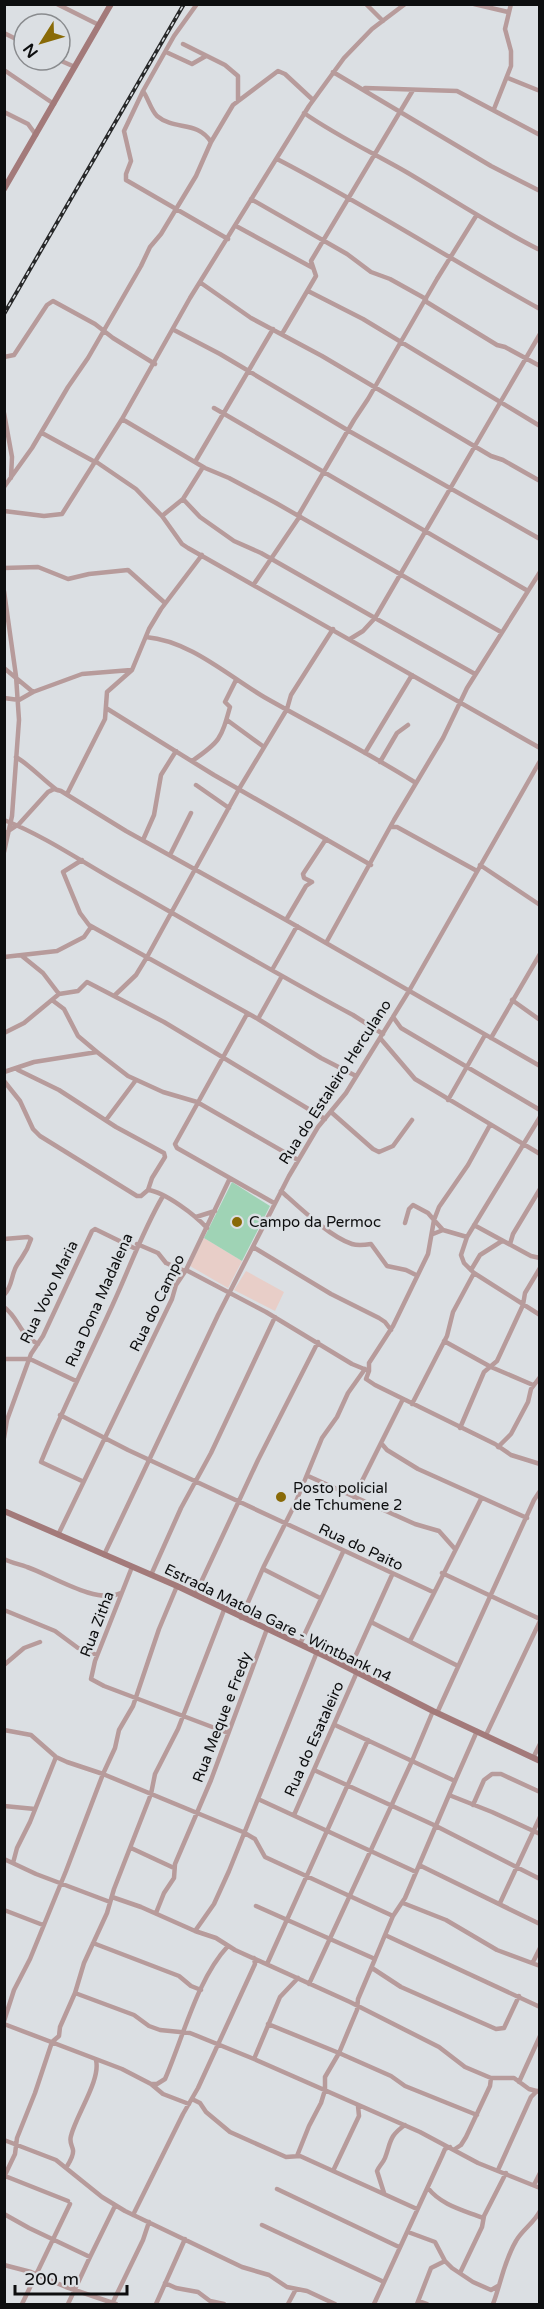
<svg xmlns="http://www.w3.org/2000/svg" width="544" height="2309" viewBox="0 0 544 2309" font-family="'Varela Round',sans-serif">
<rect width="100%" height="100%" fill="#dbdfe3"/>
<!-- commercial -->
<path fill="#e8cec8" d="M204,1238L242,1261L228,1288L190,1266Z
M246,1271L284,1292L275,1311L234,1290Z"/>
<!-- green -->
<path fill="#9fd3b5" d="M232,1182L270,1206L242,1261L204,1238Z"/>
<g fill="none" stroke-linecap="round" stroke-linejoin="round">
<!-- street -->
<path stroke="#b79b9b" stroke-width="4.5" d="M57,4L99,25
M197,4L174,36L143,91C148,98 151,110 157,116C175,131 197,120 211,142
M366,4L383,21
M474,4L508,12
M4,33L24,43
M183,44L225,65L238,76V101
M166,52L192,64L206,56
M59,60L75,67
M4,70L54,104
M333,72L491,166L540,191
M508,78L540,91
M365,88L457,91L540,135
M143,91L124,131L131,161L126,174V180L228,239
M494,109L511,66V51L505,29L511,4
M4,112L28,124L36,135
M304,113C337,136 373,153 408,173C452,199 494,227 540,250
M277,159C366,205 451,260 540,309
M251,199L347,254L371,272L390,279L426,299
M236,226L313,268
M201,283L251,318L322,356L491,456L503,460L540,481
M308,291L363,319L540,426
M425,301L497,345L505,347L540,366
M174,330L220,354L349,431L540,539
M282,334L316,276L311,261L413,90
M4,357L14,355L47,305L53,301L95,324L113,338L155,364
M214,408L528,591
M4,413L12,457L11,478
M122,419L205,468L229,478L276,503L501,632
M42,433L95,462
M95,461L136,489L162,516L182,544L188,548L540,748
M195,462L273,329
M4,487L32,448L68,387L88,358L141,266L150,247L161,234L196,176L211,142L233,105L278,71L285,74L313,100
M183,499L200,517L234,541L261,553L375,618L540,334
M4,511L44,516L62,514L122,419L190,298L309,106L344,58L372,29L405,4
M162,516L183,499L203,467
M298,516L354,420L368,399L437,279L476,216
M4,568L38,567L68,579L89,574L128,570L165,603
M254,584L300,516
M4,591L16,676L19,720L12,816L4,852
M146,637C190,641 227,675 264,697C315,726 367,752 416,783
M350,639L363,631L375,618L475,674
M4,668L33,692
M4,698L19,700L33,692L82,674L131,670
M106,708L214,775L371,865
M227,720L264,747
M365,753L412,675
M16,757C31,766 42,779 57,790
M192,761C220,742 221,739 230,707L225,702L236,680
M380,762L397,733L408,725
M196,785L229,808
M67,794L105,719L107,692L132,670L149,629L161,609L202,555
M4,820C47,837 85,864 125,886C201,929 276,974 353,1015L383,1034
M391,827H397L477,871
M4,834L19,824L48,792L54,789L61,791L126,831L286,920L540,1066
M143,840L154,815L161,775L176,751
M170,855L191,813
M82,860L63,872L80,913L89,925L258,1019L321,1058L356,1076
M480,865L540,905
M286,920L306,886L312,882L304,878L303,874L326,839
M326,943L394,820L443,738L467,688L540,572
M22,956L43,973L59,994
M4,957L57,951L84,937L91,927
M272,970L297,926
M114,996L136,975L147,957L239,789L287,709L291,695L333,629
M52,1000L64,1009L78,1036L97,1052
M512,1000L540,1020
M247,1014L175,1144L177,1148L274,1203
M393,1017L401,1028L540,1110
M258,1019L282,976
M4,1033L24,1023L59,994L78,991L87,982L164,1022L325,1119
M380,1038L415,1079L540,1154
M491,1038L540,954
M18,1070L59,1090L116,1127L164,1153L165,1157L152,1178L148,1190
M4,1072L34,1062L97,1052L128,1076L163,1092L197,1102L298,1160
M4,1081L20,1101L33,1129L40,1136L137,1196H141L148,1190C165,1192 195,1215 207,1228
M448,1100L485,1035
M331,1112L373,1149L379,1152L393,1146L412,1120
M106,1120L136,1080
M281,1191C299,1207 330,1237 352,1244C358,1246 365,1245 371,1244L387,1266L406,1270L416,1275
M196,1217L215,1211
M405,1223L409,1209L413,1205L428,1213L434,1220L439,1207L468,1165L490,1125
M474,1225L531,1256L540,1258
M433,1234L443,1230L467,1237L461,1255L464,1263L474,1273L540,1315
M467,1237L540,1117
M4,1239L28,1237L31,1239C27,1252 24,1254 17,1265C11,1274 13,1286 4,1295
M137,1244L158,1253L166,1263L185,1271
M510,1244L513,1234L540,1189
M253,1247L331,1294L379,1318L385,1322L391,1330
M186,1270L266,1312L352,1364L369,1371L366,1379L375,1385L495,1444L511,1455L540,1464
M471,1270L480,1255L502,1241
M4,1307C20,1319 19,1335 38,1344
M444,1341L491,1367L533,1385
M4,1359H30L76,1381
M369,1371V1363L393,1326L428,1254L434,1220L443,1230
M412,1404L447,1336L453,1312L474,1273
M60,1415L128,1450L433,1592
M460,1428L484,1372L497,1361L523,1305L525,1293L540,1268
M4,1438L7,1420L31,1354L43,1336L92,1231L95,1229L136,1249
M381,1443L387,1450L418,1469L527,1518
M498,1447L511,1434L528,1402L531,1389L540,1377
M308,1476L415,1524L439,1531L455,1549
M82,1481L41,1462C63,1408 89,1357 113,1304C130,1267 143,1230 163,1196
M354,1497L403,1399
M58,1535L172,1299L176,1285L186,1270L230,1178
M104,1555L218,1315L289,1176L318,1127L346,1093L409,991L540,761
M4,1559C12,1563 19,1564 27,1567C51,1575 96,1605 121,1593
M132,1567L95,1661L91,1679L104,1686L228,1733
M263,1569L320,1598
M442,1573L540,1619
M151,1575L181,1508L211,1453L275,1317
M195,1595L258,1460L318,1342
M4,1610L55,1631L78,1648L97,1655
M241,1618L264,1566L295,1504L322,1438L337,1417L348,1393L365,1369
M371,1622L458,1666
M410,1641L481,1499
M300,1644L343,1552
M4,1665L24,1648L40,1642
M350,1668L392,1575
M437,1713L534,1500L540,1491
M335,1725L412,1761
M4,1730L31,1735L56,1757L67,1762L103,1774L243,1832L255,1839L265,1857L393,1916L405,1898L449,1795
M486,1735L540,1621
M533,1758L540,1744
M412,1761L455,1781L449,1795L492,1812L540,1834
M314,1770L436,1826L540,1879
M455,1781L477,1731
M258,1799L416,1872
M473,1805L484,1780L492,1774H501L540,1792
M4,1806L35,1809
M294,1815L357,1672
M131,1848L174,1868
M4,1859L36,1874L110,1902
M13,1863L17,1848L30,1822L56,1757
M419,1865L540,1924
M112,1897L141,1907L195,1931L216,1938L235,1950L350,2002L439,2047L465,2067L491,2078H514L529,2089L540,2092
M403,1903L446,1920L497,1950L540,1966
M500,1903L540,1817
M256,1906L375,1959L358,1999L357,2010L339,2053L391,2076L405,2086L477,2115
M4,1910L43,1925
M156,1913L164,1893L174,1878L175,1864L211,1780L267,1629
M393,1916L385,1935L540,2007
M195,1931L214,1904L229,1871L317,1652
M93,1943L179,1976L191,1986L201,1990
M375,1959L385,1935
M533,1962L540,1948
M267,1964L368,1740
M372,1968L401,1987L496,2029L504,2028L519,1996
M309,1984L412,1761L433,1711
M75,1993L134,2015L149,2026L160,2030L190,2033L254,2059L420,2132L478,2163L540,2188
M4,2021L14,1990L30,1959L66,1871L103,1774L115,1748L119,1730L133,1706L159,1629L177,1586
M4,2024L122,2069L151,2084L163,2094L189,2104
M268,2024L339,2053L325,2077V2090L321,2103L309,2126L297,2156
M254,2059L280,1997L298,1978
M519,2082L540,2036
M151,2084H157L165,2079C183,2038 197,1979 228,1946
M192,2099L200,2103L206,2112L230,2132L286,2157L300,2156L417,2209
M4,2140L56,2160L102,2197L125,2211L242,2267L269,2275L287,2287L307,2291L335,2304
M455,2149L461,2145L466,2137L490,2086L491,2078
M66,2168C69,2163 74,2156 73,2150C72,2145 69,2142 71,2136C76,2115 101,2080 96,2060
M498,2170L531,2097L537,2091
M333,2171L359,2116L358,2106
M5,2176L68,2201
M4,2177L15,2154L17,2138L35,2093L52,2042L59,2036L60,2027L75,1993L84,1963L107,1913L114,1889L151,1794L155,1774L178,1729L224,1610
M534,2185L540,2173
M428,2188C441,2205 463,2210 483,2218
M277,2189L399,2247
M384,2193L377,2171C379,2166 383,2163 385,2158C391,2142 389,2136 405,2125
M4,2214L29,2228L90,2257L115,2206
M133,2215L183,2114L198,2088L255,1964L254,1958
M262,2225L384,2282
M408,2232L435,2242L445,2261L452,2268L473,2282L491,2290L498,2286
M4,2265L31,2272L66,2287L116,2304
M460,2273L482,2227L484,2216L506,2173
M165,2283L176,2288L198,2292L210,2301L224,2304
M419,2301L427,2304
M22,2304L70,2204
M68,2304L90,2257
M112,2304L143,2240L149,2222
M156,2304L185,2239
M288,2304L296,2289
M374,2304L442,2156L445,2149L450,2147
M417,2304L431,2268L445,2261
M493,2304C501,2283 504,2261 516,2241C522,2230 534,2223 540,2211"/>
<!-- secondary -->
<path stroke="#a37a7a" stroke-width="6" d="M4,189L111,4
M4,1511L177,1586L329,1658L433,1711L540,1761"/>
<defs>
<path id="rail" d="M4,314L184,4"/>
</defs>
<!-- rail casing -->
<use href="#rail" stroke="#272829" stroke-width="4"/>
<!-- rail -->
<use href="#rail" stroke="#dbdfe3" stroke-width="1.5" stroke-dasharray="4.5" stroke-linecap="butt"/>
</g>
<!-- markers -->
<g fill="#896a07" stroke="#dbdfe3" stroke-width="2">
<circle cx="237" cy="1222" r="6"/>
<circle cx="281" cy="1497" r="6"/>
</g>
<g text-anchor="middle" stroke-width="5" stroke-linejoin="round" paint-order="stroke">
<!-- street labels -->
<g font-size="15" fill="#0d0e0f" stroke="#dbdfe3">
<text transform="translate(335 1082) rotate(-57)" y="5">Rua do Estaleiro Herculano</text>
<text transform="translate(49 1292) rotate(-64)" y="5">Rua Vovo Maria</text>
<text transform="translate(99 1300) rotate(-66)" y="5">Rua Dona Madalena</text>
<text transform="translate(157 1303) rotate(-64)" y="5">Rua do Campo</text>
<text transform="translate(361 1547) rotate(25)" y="5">Rua do Paito</text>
<text transform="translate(278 1623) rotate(26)" y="5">Estrada Matola Gare - Wintbank n4</text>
<text transform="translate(97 1624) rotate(-69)" y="5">Rua Zitha</text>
<text transform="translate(222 1717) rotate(-69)" y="5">Rua Meque e Fredy</text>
<text transform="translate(314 1739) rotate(-66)" y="5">Rua do Esataleiro</text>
</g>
<!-- poi labels -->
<g font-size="15" fill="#0d0e0f" stroke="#dbdfe3" text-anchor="start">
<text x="249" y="1227">Campo da Permoc</text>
<text x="293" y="1493">Posto policial<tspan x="293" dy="17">de Tchumene 2</tspan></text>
</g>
</g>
<!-- border -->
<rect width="544" height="2309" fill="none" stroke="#0d0e0f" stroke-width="12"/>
<!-- north arrow -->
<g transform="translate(42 42) rotate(233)"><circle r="28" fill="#dbdfe3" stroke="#898b8e" stroke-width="1.5"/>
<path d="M0-4.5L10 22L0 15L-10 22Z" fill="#896a07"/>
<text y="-9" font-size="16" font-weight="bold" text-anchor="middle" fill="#0d0e0f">N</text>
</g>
<!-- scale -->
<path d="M15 2285v9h112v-9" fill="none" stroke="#0d0e0f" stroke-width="3"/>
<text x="24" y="2285" font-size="18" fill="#0d0e0f" stroke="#dbdfe3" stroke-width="4.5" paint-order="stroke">200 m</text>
</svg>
